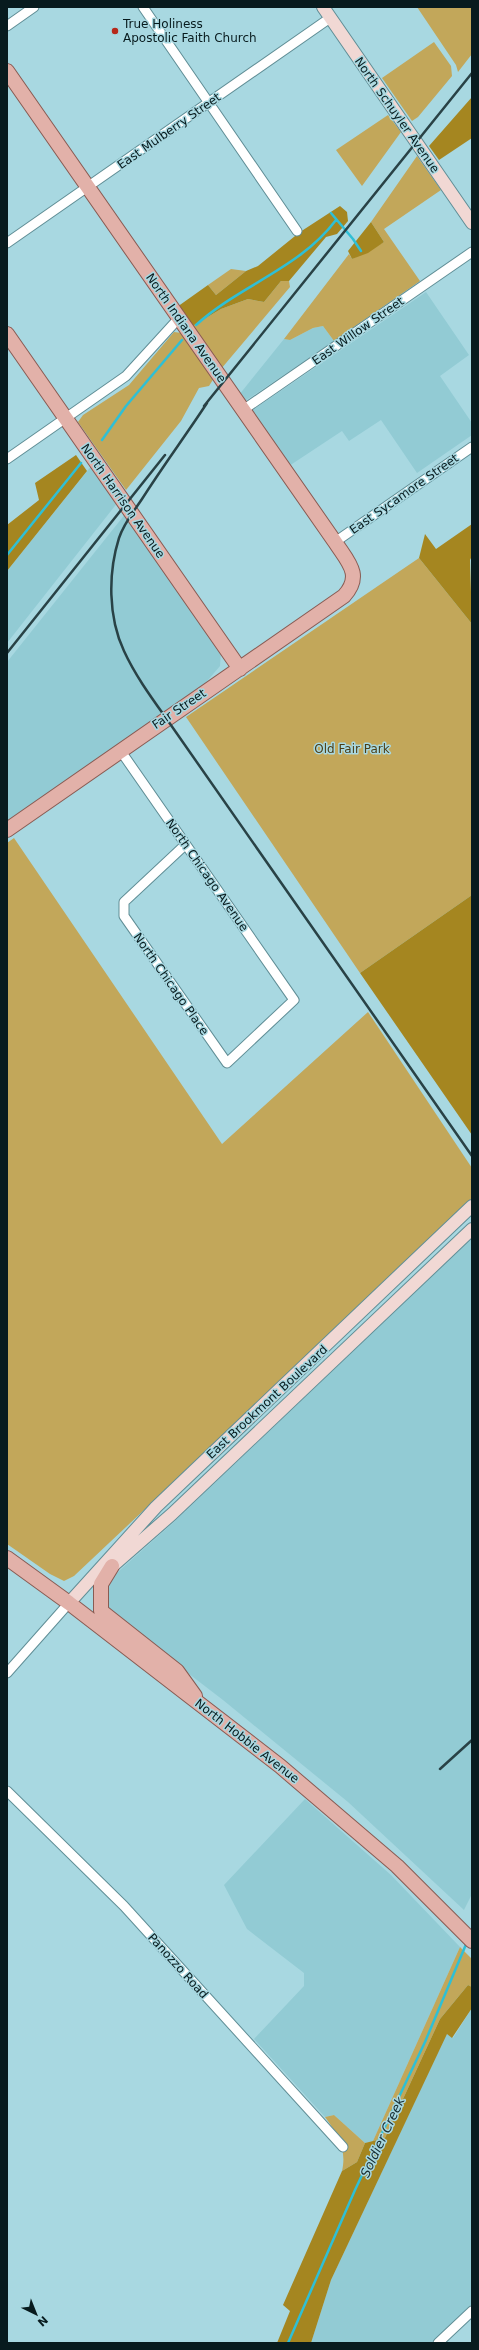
<svg xmlns="http://www.w3.org/2000/svg" width="479" height="2350" viewBox="0 0 479 2350" font-family="'DejaVu Sans',sans-serif">
<rect width="100%" height="100%" fill="#a8d8e1"/>
<!-- built -->
<path fill="#92cbd4" d="M426,292L469,355L440,376L472,423V435L417,473L381,420L349,441L342,431L289,466L252,412L253,410Z
M323,326L334,341L245,401L239,395L284,339L290,340L313,328Z
M92,465L118,502L7,643V571Z
M126,513L221,652L220,666L202,687L7,821V662Z
M472,1238V1894L464,1910L348,1802L223,1700L111,1614L106,1607L105,1592L110,1579L174,1522Z
M305,1799L391,1875L460,1947L373,2141L365,2143L334,2115L325,2117L254,2039L304,1986V1973L247,1929L224,1885Z
M472,2008V2304L431,2343H311L331,2280L447,2033L453,2038Z"/>
<!-- green -->
<path fill="#c2a75a" d="M417,7H472V54L458,72L456,65Z
M434,42L451,66L452,76L418,117L412,121L382,78Z
M388,115L401,132L362,186L336,150Z
M417,156L441,190L384,229L420,281L334,341L323,326L313,328L290,340L284,339L349,254L352,259L384,242L371,222Z
M231,269L246,271L216,295L208,285Z
M281,281H289L290,287L221,369L191,327L221,309L248,299L264,302Z
M174,332L182,333L214,378L209,386L199,388L181,421L126,490L78,422L83,415L129,385Z
M419,558L472,624V895L360,973L186,717Z
M14,838L222,1144L368,1012L472,1168V1201L74,1576L64,1581L50,1574L7,1544V843Z
M460,1947L472,1959V1987L468,1985L440,2019L385,2138L373,2141Z
M334,2115L365,2143L357,2162L342,2171C347,2149 338,2135 325,2117Z"/>
<!-- forest -->
<path fill="#a58620" d="M472,97V138L439,160L429,146Z
M340,206L347,212L348,221L337,234L326,237L289,281H281L264,302L248,299L221,309L191,327L177,307L208,285L216,295L246,271L258,266L300,232Z
M371,222L384,242L368,253L352,259L348,251Z
M76,455L87,471L7,571V525L39,500L35,483Z
M472,524V556L470,560L472,624L419,558L425,534L436,549Z
M472,895V1135L360,973Z
M468,1985L472,1987V2008L452,2038L447,2034L331,2280L311,2343H277L290,2311L283,2305L342,2171L357,2162L365,2143L385,2138L440,2019Z"/>
<g fill="none" stroke-linecap="round" stroke-linejoin="round">
<!-- stream -->
<path stroke="#2fbfd5" stroke-width="2.5" d="M331,213L353,239L361,251
M196,325C240,285 299,269 336,220
M102,440L126,406L182,340
M7,555L81,463
M288,2343L355,2190L425,2042L467,1942"/>
<defs>
<path id="street" d="M143,7L297,231
M7,26L34,7
M7,243L330,18
M243,410L472,252
M7,459L126,376L179,318
M335,542L472,447
M120,750L294,1000L227,1063L124,916V902L185,845
M7,1673L69,1603
M7,1791L124,1906L343,2147
M438,2343L472,2311"/>
<path id="secondary" d="M323,7L472,223
M108,1570L172,1514L472,1229
M69,1603L156,1507L472,1206"/>
<path id="primary" d="M7,71L335,542C348,562 363,575 344,596L7,830
M7,334L240,669
M7,1558L69,1603L280,1766L397,1866L472,1941
M112,1566L101,1584V1611L177,1671L195,1696"/>
</defs>
<!-- street casing -->
<use href="#street" stroke="#608e96" stroke-width="11"/>
<!-- secondary casing -->
<use href="#secondary" stroke="#608e96" stroke-width="14"/>
<!-- primary casing -->
<use href="#primary" stroke="#895b53" stroke-width="16"/>
<!-- street -->
<use href="#street" stroke="#fff" stroke-width="9"/>
<!-- secondary -->
<use href="#secondary" stroke="#f1d8d4" stroke-width="12"/>
<!-- primary -->
<use href="#primary" stroke="#e2b1a9" stroke-width="14"/>
<!-- rail -->
<path stroke="#294246" stroke-width="2.5" d="M207,403C186,435 163,466 142,499C134,511 124,523 119,538C108,573 108,617 124,651C135,675 151,697 166,718L472,1156
M204,406L472,73
M7,653L165,455
M440,1769L472,1740"/>
</g>
<!-- markers -->
<circle fill="#b6281a" stroke="#a8d8e1" stroke-width="1.5" cx="115" cy="31" r="4"/>
<g text-anchor="middle" stroke-width="3" stroke-linejoin="round" paint-order="stroke">
<!-- poi labels -->
<g font-size="12" fill="#081b1e" stroke="#a8d8e1" text-anchor="start">
<text x="123" y="28">True Holiness<tspan x="123" dy="14">Apostolic Faith Church</tspan></text>
</g>
<!-- street labels -->
<g font-size="12" fill="#081b1e" stroke="#a8d8e1">
<text transform="translate(397 115) rotate(55)" y="4">North Schuyler Avenue</text>
<text transform="translate(169 131) rotate(-35)" y="4">East Mulberry Street</text>
<text transform="translate(186 328) rotate(55)" y="4">North Indiana Avenue</text>
<text transform="translate(358 331) rotate(-35)" y="4">East Willow Street</text>
<text transform="translate(404 494) rotate(-35)" y="4">East Sycamore Street</text>
<text transform="translate(123 501) rotate(55)" y="4">North Harrison Avenue</text>
<text transform="translate(179 709) rotate(-34)" y="4">Fair Street</text>
<text transform="translate(207 875) rotate(55)" y="4">North Chicago Avenue</text>
<text transform="translate(171 984) rotate(55)" y="4">North Chicago Place</text>
<text transform="translate(267 1402) rotate(-43)" y="4">East Brookmont Boulevard</text>
<text transform="translate(247 1741) rotate(38)" y="4">North Hobbie Avenue</text>
<text transform="translate(178 1966) rotate(48)" y="4">Panozzo Road</text>
</g>
<!-- park labels -->
<g font-size="12" fill="#4b3d15" stroke="#a8d8e1">
<text x="352" y="753">Old Fair Park</text>
</g>
<!-- water labels -->
<g font-size="13" font-style="italic" fill="#192f34" stroke="#a8d8e1">
<text transform="translate(382 2137) rotate(-65)" y="5">Soldier Creek</text>
</g>
</g>
<!-- border -->
<rect width="479" height="2350" fill="none" stroke="#081b1e" stroke-width="16"/>
<!-- north arrow -->
<g transform="translate(36 2314) rotate(137)" stroke="#a8d8e1" stroke-width="3" paint-order="stroke">
<path d="M0-3L7 15L0 10L-7 15Z" fill="#081b1e"/>
<text y="-6" font-size="11" font-weight="bold" text-anchor="middle" fill="#081b1e">N</text>
</g>
</svg>
